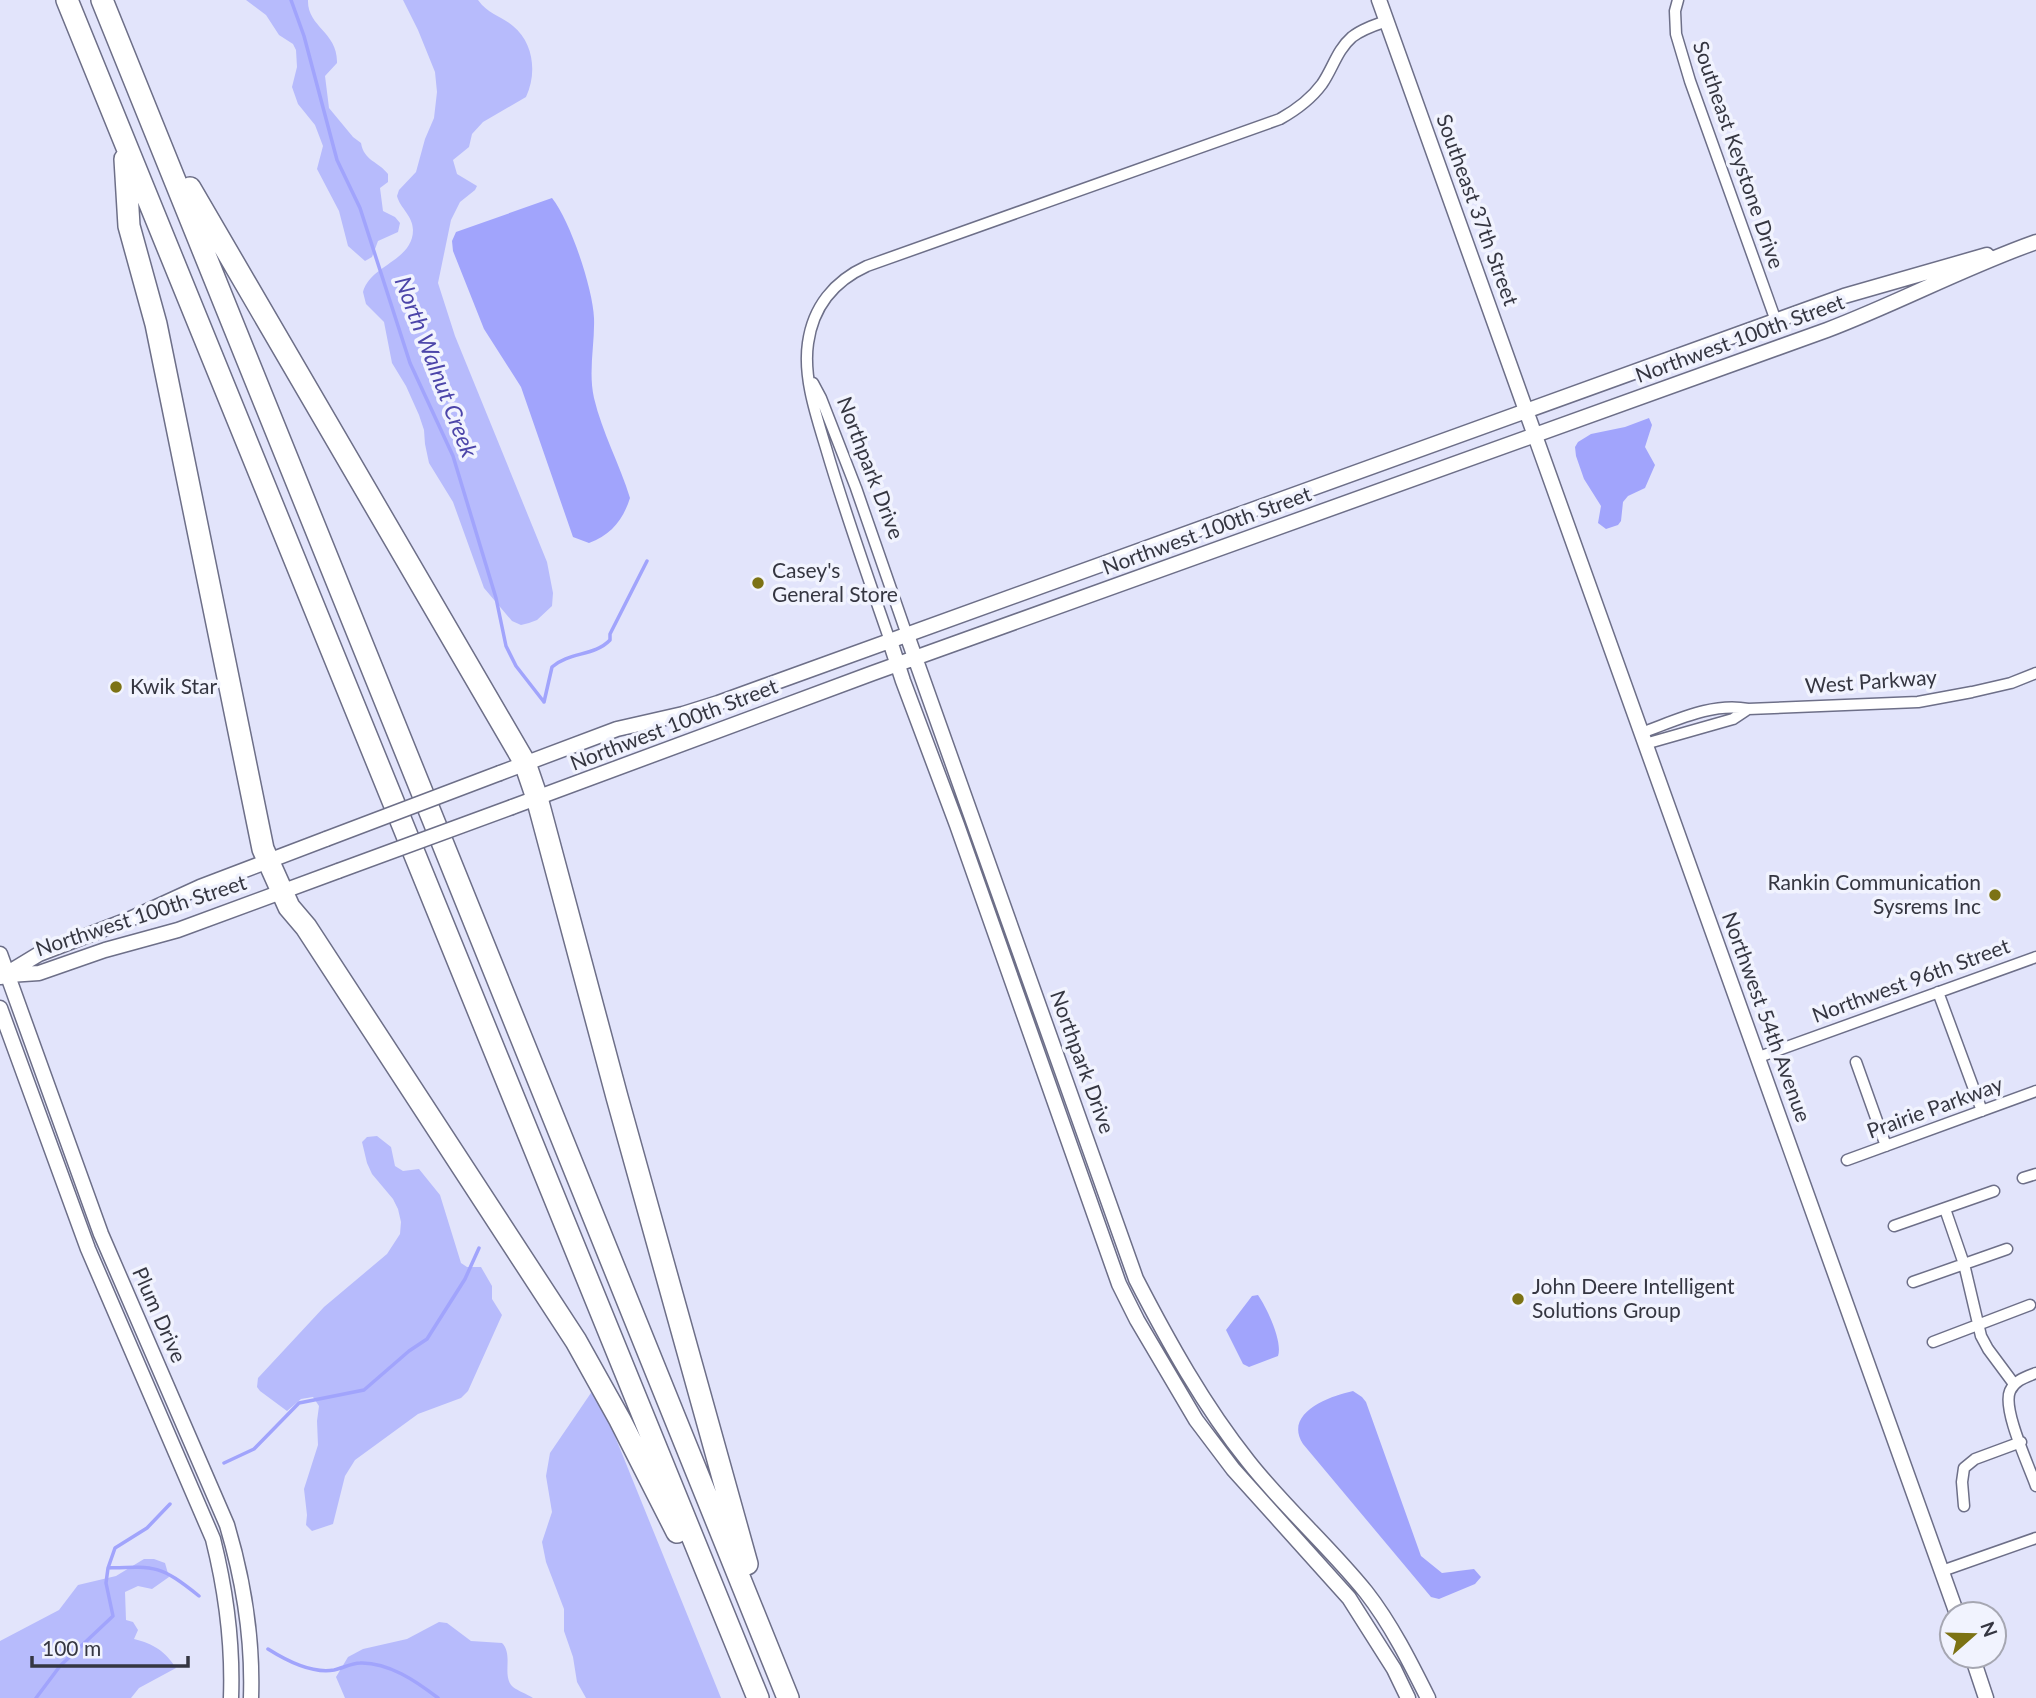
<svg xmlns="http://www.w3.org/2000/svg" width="2036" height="1698" viewBox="0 0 2036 1698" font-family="Lato,sans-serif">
<rect width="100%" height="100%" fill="#e2e4fb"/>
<!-- green -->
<path fill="#b7bbfc" d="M246,0H308C307,27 338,32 337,63L325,76L329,108L353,137L361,143C364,161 378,161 388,174V182L380,188L383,211L395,217L400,223L398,232L378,241L372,257L365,261L348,246L339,211L317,169L323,146L315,125L298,104L292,87L297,67L296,50L293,44L279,35L266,15Z
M403,0H478C489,15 500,15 513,26C534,43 537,74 526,97L483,122L472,134L469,147L453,160L457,174L477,186L475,190L460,202L451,220L438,283L455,336L547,562L553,593L552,606L537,620L529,623L521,625L512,621L484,588L453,502L429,463L425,444L424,430L419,415L406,386L392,363L384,322L366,304L363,292C370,265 413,261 413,230C413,216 400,208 397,196L399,190L416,172L425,139L434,118L437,92L435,72L418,30Z
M377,1136L391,1147L395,1166L403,1171L419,1169L440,1195L461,1263L467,1267H481L492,1286V1299L502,1315L468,1391L461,1398L418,1414L355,1460L345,1476L333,1524L312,1531L306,1525L307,1515L304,1489L318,1445L317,1421L319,1406L313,1397L301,1399L287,1411L260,1391L257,1387L258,1378L324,1307L387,1254L400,1234L401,1222L398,1209L393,1199L372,1174L367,1163L362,1142L367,1137Z
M595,1387L721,1698H586L577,1682L573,1657L564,1631V1609L546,1562L542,1542L552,1512L546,1476L550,1453Z
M144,1559H154L165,1563L169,1577L152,1589L138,1586L125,1592L126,1620L133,1622L138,1630L134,1639C154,1644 165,1651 176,1668L139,1688L131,1698H0V1641L59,1610L78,1585L116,1576Z
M439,1622L447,1623L471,1641L502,1643C514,1655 501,1676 513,1687C518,1691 527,1694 533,1698H345L336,1677L348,1657L363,1649L407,1639Z"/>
<!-- water -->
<path fill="#a1a4fc" d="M552,198C570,220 593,289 594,318C595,344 588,371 594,398C602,432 620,465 630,498C623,520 611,535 589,543L573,537L521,387L484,329L453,251L452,241L456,232Z
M1649,418L1652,425L1645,447L1655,465L1645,488L1628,496L1623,502L1621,521L1618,525L1606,529L1598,523L1601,506L1584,479L1576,456L1575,447L1578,442L1591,434L1625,427Z
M1258,1295C1267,1308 1283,1342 1278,1356L1249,1367L1243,1364L1226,1330L1252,1296Z
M1353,1391L1362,1397L1366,1402L1421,1556L1442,1573L1474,1569L1481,1577L1475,1584L1439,1599L1431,1597L1303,1444C1283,1413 1330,1396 1353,1391Z"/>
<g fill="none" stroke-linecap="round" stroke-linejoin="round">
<!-- stream -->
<path stroke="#a1a4fc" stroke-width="3.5" d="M291,0L304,36L337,160L360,208L410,363L453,456L496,598L506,646L516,666L544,702
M544,702L552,667C569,652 595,656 610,640V634L647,561
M224,1463L254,1449L299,1403L364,1390L409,1351L427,1339L465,1279L479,1248
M108,1568C156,1566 160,1565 199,1596
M268,1649C287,1661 312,1674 334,1670C343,1668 352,1663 360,1663C388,1662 416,1681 438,1698
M36,1698L60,1666L113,1616L106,1583L108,1568L115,1548L147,1528L170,1504"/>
<defs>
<path id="minor" d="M1678,0L1675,11L1676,34L1690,81L1776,321
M813,383L821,398L856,488L907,635
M890,641C868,577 845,513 826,448C816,415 803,377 808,343C813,307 834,281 867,266L1280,119C1296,110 1311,99 1322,84C1333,68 1337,50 1352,37C1362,29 1375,25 1387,21
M1641,733C1675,721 1712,702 1748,709L1918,702L1972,692L2011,683L2036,673
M1645,744L1733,719L1748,709
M1938,992L1982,1111
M1759,1057L2036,957
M1856,1062L1886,1146
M1847,1160L2036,1091
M2023,1178L2036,1174
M1945,1209L1964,1264L1981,1336L1988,1349L2014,1384
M1894,1226L1994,1191
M1913,1282L2007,1249
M1933,1342L2030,1305
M2036,1373C2026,1377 2015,1380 2010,1391C2002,1409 2029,1466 2036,1486
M1964,1506L1962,1482L1964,1468L1975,1459L2021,1442
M1942,1571L2036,1538"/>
<path id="tertiary" d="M1379,0L1957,1614
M907,635L1136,1279C1168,1341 1204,1406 1248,1461C1284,1507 1329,1546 1366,1592C1391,1624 1410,1662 1428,1698
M890,641L903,681L957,825L1119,1284L1137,1320L1196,1420L1233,1469L1349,1598L1394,1669L1408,1698
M500,773L617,729L683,714L718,703L1844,296L1987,255
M512,807L873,673L1827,330C1898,303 1965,267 2036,242
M0,954L101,1234L227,1525C244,1582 253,1639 251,1698
M9,975L39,973L105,950L178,930L338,871
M1,977L39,954L130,919L200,887L326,839
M0,1008L88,1249L213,1539C226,1591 233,1644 231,1698
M1972,1656L1986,1698"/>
<path id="motorway" d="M67,0L758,1698
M102,0L788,1698
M125,159L129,226L156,324L263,849L289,907L306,927L576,1341L620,1420L677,1532
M190,188L525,763L537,798L617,1097L747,1564"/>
</defs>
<!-- minor casing -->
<use href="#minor" stroke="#6d6f88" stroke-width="13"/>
<!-- tertiary casing -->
<use href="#tertiary" stroke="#6d6f88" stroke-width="17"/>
<!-- motorway casing -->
<use href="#motorway" stroke="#6d6f88" stroke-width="24"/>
<!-- minor -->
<use href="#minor" stroke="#fff" stroke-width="10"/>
<!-- tertiary -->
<use href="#tertiary" stroke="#fff" stroke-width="14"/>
<!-- motorway -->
<use href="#motorway" stroke="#fff" stroke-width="21"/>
<defs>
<path id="tertiary-bridge" d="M326,839L500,773
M338,871L512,807"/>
</defs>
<!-- tertiary-bridge casing -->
<use href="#tertiary-bridge" stroke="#6d6f88" stroke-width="17" stroke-linecap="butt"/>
<!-- tertiary-bridge -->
<use href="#tertiary-bridge" stroke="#fff" stroke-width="14"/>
</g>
<!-- markers -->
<g fill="#7c7214" stroke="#f1f3fe" stroke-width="2.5">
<circle cx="758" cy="583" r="7"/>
<circle cx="116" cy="687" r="7"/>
<circle cx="1995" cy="895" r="7"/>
<circle cx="1518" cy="1299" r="7"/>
</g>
<g text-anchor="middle" stroke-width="7" stroke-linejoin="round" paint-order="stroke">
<!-- street labels -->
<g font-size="21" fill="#353641" stroke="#f1f3fe">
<text transform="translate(1738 155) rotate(71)" y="7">Southeast Keystone Drive</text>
<text transform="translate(1477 210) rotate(70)" y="7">Southeast 37th Street</text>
<text transform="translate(1740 339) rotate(-20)" y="7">Northwest 100th Street</text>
<text transform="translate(870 468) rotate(69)" y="7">Northpark Drive</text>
<text transform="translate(1207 531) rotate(-20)" y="7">Northwest 100th Street</text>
<text transform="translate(1871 682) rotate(-4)" y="7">West Parkway</text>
<text transform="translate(674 725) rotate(-21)" y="7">Northwest 100th Street</text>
<text transform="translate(141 916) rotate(-18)" y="7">Northwest 100th Street</text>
<text transform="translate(1911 981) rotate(-20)" y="7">Northwest 96th Street</text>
<text transform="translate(1766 1017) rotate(70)" y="7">Northwest 54th Avenue</text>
<text transform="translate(1082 1062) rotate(70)" y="7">Northpark Drive</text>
<text transform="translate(1935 1108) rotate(-20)" y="7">Prairie Parkway</text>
<text transform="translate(159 1315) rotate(66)" y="7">Plum Drive</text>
</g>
<!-- poi labels -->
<g font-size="21" fill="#353641" stroke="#f1f3fe" text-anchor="start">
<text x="772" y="578">Casey's<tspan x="772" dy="24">General Store</tspan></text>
<text x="130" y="694">Kwik Star</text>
<text x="1981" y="890" text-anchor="end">Rankin Communication<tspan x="1981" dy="24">Sysrems Inc</tspan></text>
<text x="1532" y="1294">John Deere Intelligent<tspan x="1532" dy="24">Solutions Group</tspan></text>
</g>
<!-- water labels -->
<g font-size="23" font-style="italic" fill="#4c45a9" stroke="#f1f3fe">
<text transform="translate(436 367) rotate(69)" y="8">North Walnut Creek</text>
</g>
</g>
<!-- north arrow -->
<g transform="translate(1973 1635) rotate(70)"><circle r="33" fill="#f1f3fe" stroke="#a6a7b2" stroke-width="2"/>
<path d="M0-5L12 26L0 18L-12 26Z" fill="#7c7214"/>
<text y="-10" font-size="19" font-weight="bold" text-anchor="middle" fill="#353641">N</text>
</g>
<!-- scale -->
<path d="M32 1656v10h156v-10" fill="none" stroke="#353641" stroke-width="3.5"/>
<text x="42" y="1656" font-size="21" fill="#353641" stroke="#f1f3fe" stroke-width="5" paint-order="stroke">100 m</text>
</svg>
